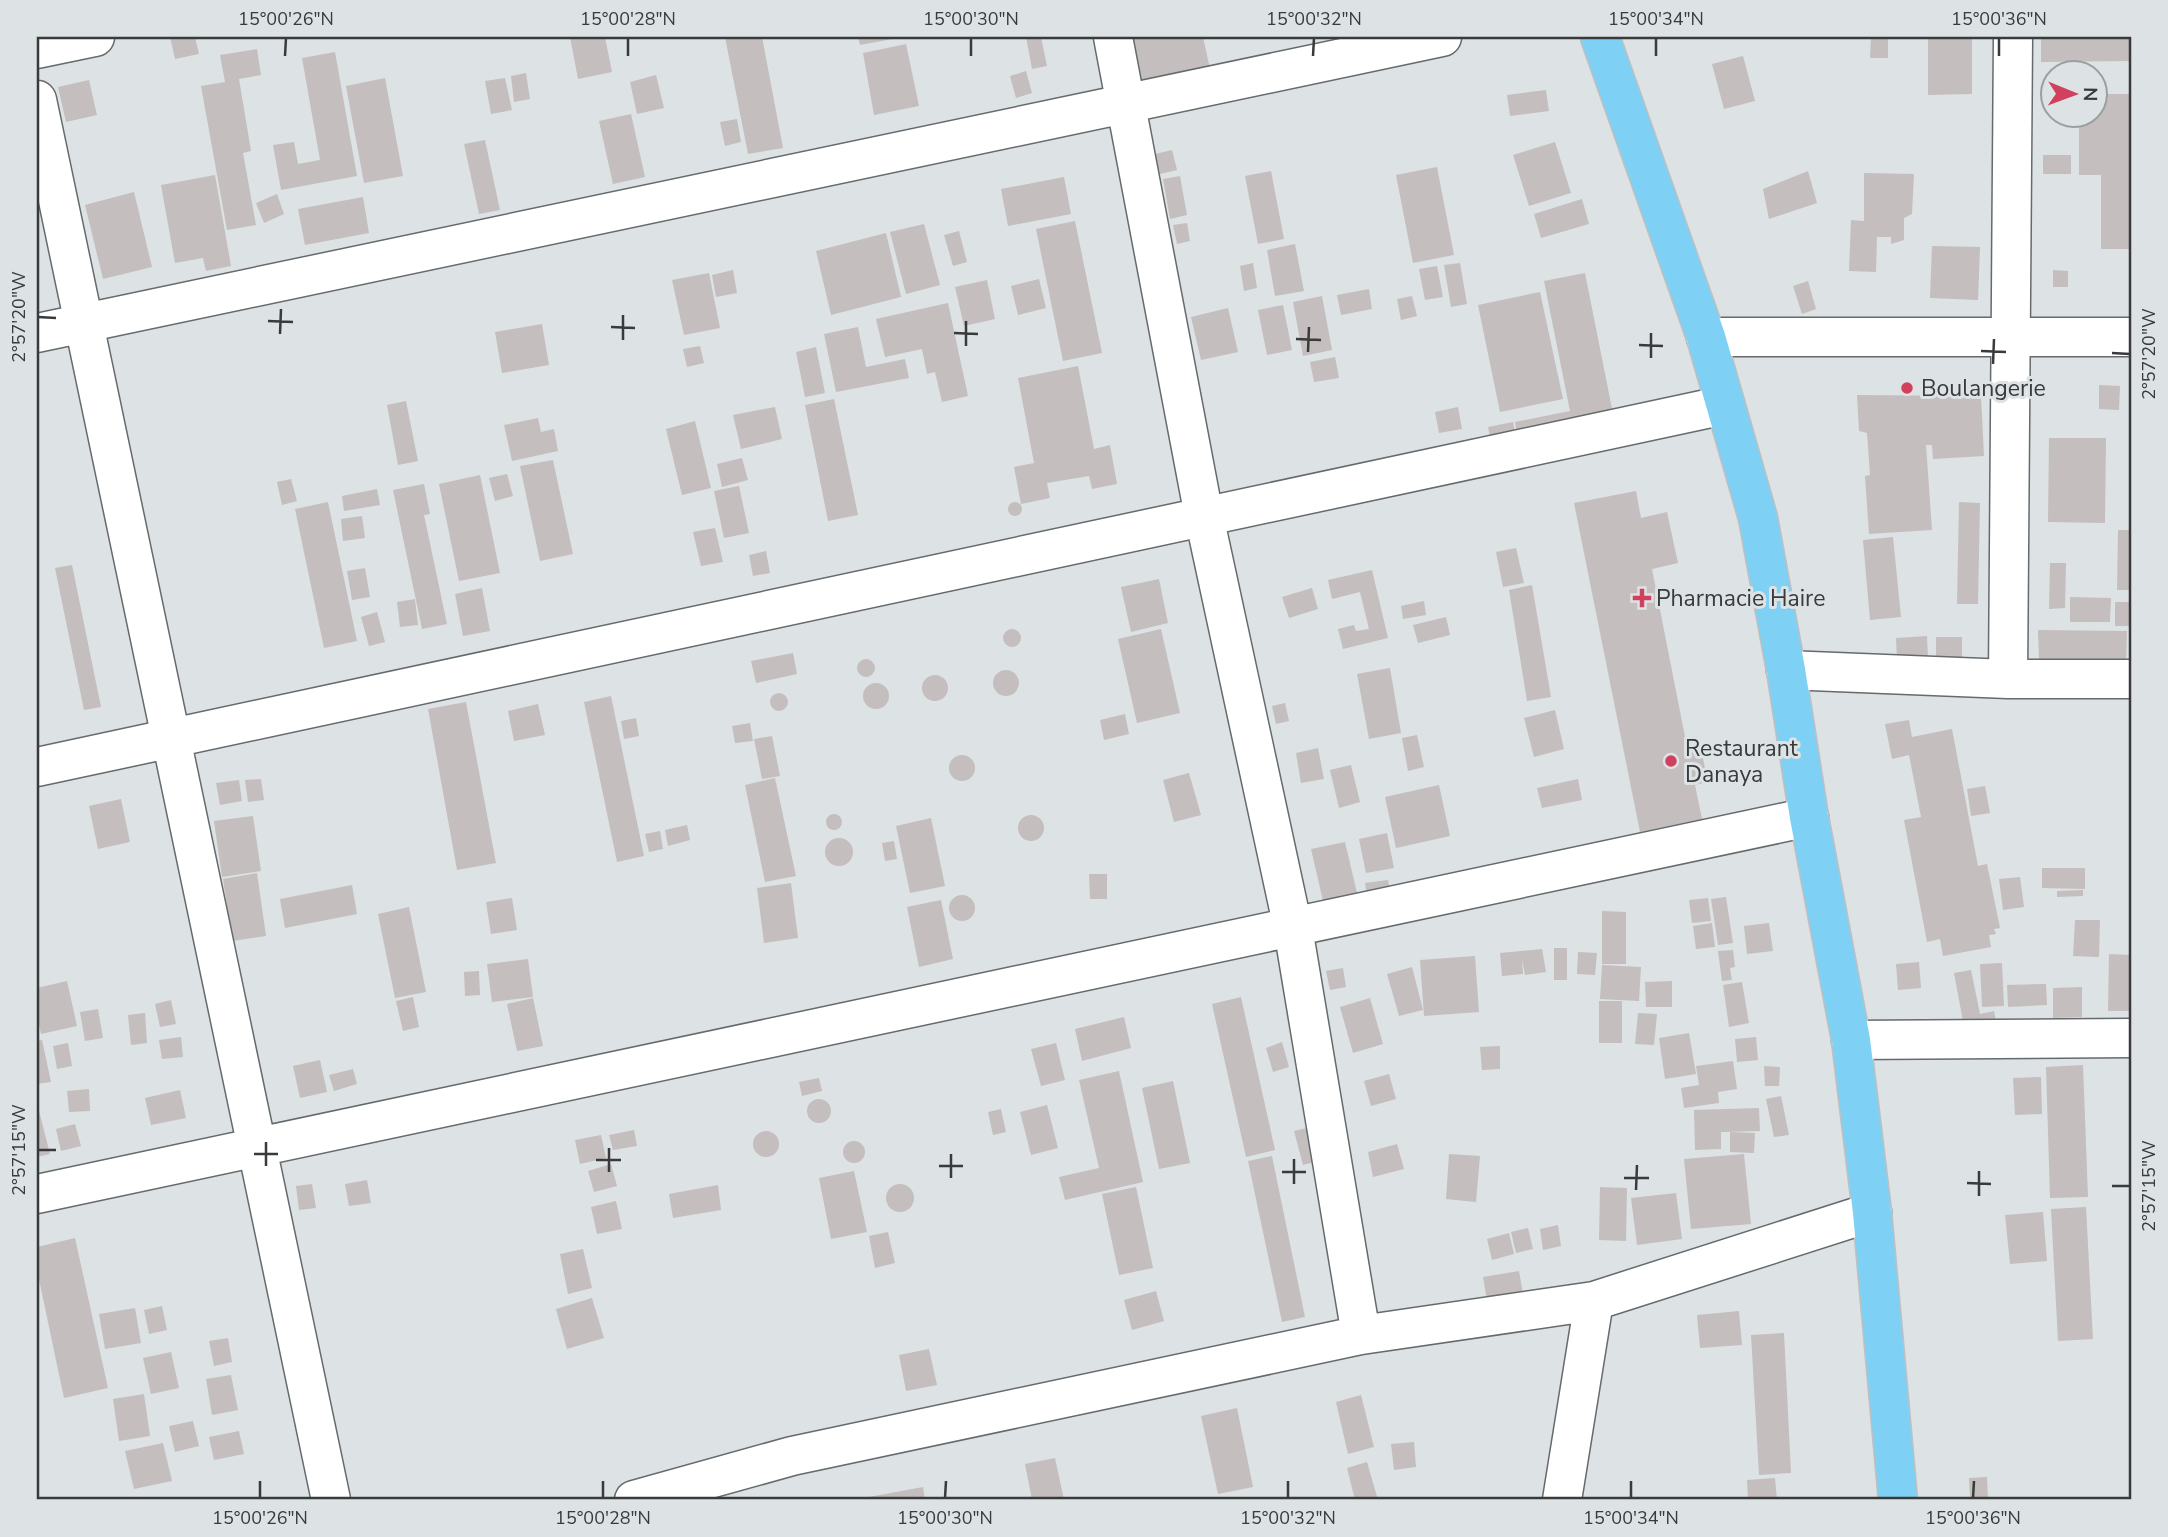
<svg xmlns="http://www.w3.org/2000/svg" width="2168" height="1537" viewBox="0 0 2168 1537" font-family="'Nunito Sans',sans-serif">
<rect width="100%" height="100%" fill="#dde2e5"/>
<!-- building -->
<path fill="#c4bebe" d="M170,37H195L199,54L175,59Z
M570,37H605L612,72L578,79Z
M725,37H762L783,148L748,154Z
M858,37H898V38L860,45Z
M1026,37H1041L1047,66L1032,69Z
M1126,37H1203L1212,78L1139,95Z
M1871,37L1888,38V58H1870Z
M1928,37H1972V94L1928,95Z
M2041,37H2131V61L2041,62Z
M906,44L919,106L874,115L863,53Z
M257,49L261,75L239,79L251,151L243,153L256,225L227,230L201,86L225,82L220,55Z
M335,52L357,176L281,190L273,145L294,142L298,164L320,160L302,58Z
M1743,56L1755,101L1724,109L1712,64Z
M1026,71L1032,93L1016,98L1010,76Z
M526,73L530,99L514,102L511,76Z
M656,75L664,108L637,114L630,82Z
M385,78L403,176L364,183L346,86Z
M505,78L512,110L491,114L485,81Z
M89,80L97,115L66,122L58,87Z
M1546,90L1549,111L1510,116L1507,95Z
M2094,94H2131V249H2101V175H2079V116H2094Z
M631,114L645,177L613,184L599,121Z
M737,119L741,142L725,146L720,122Z
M485,140L500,210L479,214L464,144Z
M1555,142L1571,193L1529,206L1513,155Z
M1172,150L1177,170L1160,174L1155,154Z
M2043,155H2071V174H2043Z
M1437,167L1454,255L1413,263L1396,175Z
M1271,171L1284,239L1258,244L1245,176Z
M1808,171L1817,203L1769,219L1763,189Z
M1864,173L1914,174L1912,214L1904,218V240L1891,244V237H1877L1876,272L1849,271L1851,220L1864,221Z
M215,175L231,266L206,271L203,258L175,263L161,185Z
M1180,176L1187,215L1170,219L1163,179Z
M1064,177L1071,214L1008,226L1001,189Z
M134,192L152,267L103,279L85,205Z
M277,194L284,214L264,223L256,203Z
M363,197L369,233L305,245L298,209Z
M1582,199L1589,224L1541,238L1534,214Z
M1075,221L1102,353L1063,361L1036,229Z
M1187,223L1190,241L1177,244L1173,225Z
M924,224L940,285L906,294L890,232Z
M959,231L967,262L953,266L944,235Z
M886,233L901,297L831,315L816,251Z
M1295,244L1304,291L1275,296L1267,250Z
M1932,246L1980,247L1978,300L1930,298Z
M1253,263L1257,288L1244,291L1240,266Z
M1460,263L1467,304L1451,307L1444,265Z
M1437,266L1443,297L1425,300L1419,269Z
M733,270L737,293L716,297L712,275Z
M2053,270L2068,271V287H2053Z
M709,273L720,328L684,335L672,280Z
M1585,273L1615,424L1519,444L1515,422L1570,411L1544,281Z
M1039,279L1046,308L1018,315L1011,286Z
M987,280L995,319L964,326L955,287Z
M1808,281L1816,309L1802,314L1793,286Z
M1369,289L1372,309L1341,315L1337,295Z
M1540,292L1563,399L1500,412L1478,305Z
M1322,296L1332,350L1303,356L1293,302Z
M1412,296L1417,316L1401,320L1397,299Z
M948,303L968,396L942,402L935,372L927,374L922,349L885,357L876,319Z
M1283,305L1292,350L1267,355L1258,310Z
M1228,308L1238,352L1201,360L1191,317Z
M542,324L549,365L502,373L495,332Z
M858,327L866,367L905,359L909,378L836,392L824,334Z
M700,346L704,363L687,367L683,349Z
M816,347L825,393L805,397L796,352Z
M1335,357L1339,378L1314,382L1310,362Z
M1078,366L1094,449L1110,445L1117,484L1092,489L1089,476L1047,483L1050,498L1021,504L1014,467L1034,463L1018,378Z
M2099,385L2120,386L2119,410L2099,409Z
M1857,395L1981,396L1984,456L1933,459L1932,445H1926L1932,530L1869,534L1865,476L1870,475L1867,433L1859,431Z
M834,399L858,515L828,521L805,405Z
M406,401L418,461L398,465L387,405Z
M775,407L782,439L741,449L733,415Z
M1458,407L1462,429L1439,433L1435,412Z
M538,418L541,432L554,429L558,451L512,461L504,425Z
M695,421L711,488L682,495L666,429Z
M1513,422L1518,447L1493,451L1488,427Z
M2049,438H2106L2105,523L2048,522Z
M742,458L748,480L722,487L717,464Z
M553,460L573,554L540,561L520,466Z
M507,474L513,496L495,501L489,478Z
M480,475L500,573L459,581L439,484Z
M291,479L297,501L282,505L277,482Z
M424,484L430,514L424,515L447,624L422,629L393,490Z
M739,486L749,533L724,538L714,491Z
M377,489L380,505L344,511L342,496Z
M1636,491L1641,518L1667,512L1678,563L1652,569L1688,752L1701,749L1708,782L1695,785L1702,819L1640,832L1574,503Z
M328,502L357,641L324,648L295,509Z
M1959,502L1980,503L1978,604H1957Z
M1008 509a7 7 0 1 1 14 0a7 7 0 1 1-14 0Z
M362,516L365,538L343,541L341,519Z
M715,528L723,562L701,566L693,532Z
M2118,530H2131V590H2117Z
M1893,537L1901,617L1870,620L1863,540Z
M1516,548L1524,583L1503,587L1496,552Z
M766,551L770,573L753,576L749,555Z
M2050,563H2066L2065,608L2049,609Z
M72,565L101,707L84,710L55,568Z
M365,568L370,597L352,600L347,571Z
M1372,570L1388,638L1343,649L1338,629L1354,625L1356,631L1369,629L1360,592L1332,599L1328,580Z
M1159,579L1168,623L1131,632L1121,587Z
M1532,585L1551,697L1527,701L1509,590Z
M482,588L490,631L463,636L455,594Z
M1312,588L1318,609L1289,618L1282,597Z
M2070,597L2111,598L2110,622H2070Z
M415,599L418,625L400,627L397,602Z
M1424,601L1426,615L1403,619L1401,606Z
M2115,602H2131V626H2115Z
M377,612L385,642L369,646L361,617Z
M1446,617L1450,635L1418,643L1413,625Z
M1003 638a9 9 0 1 1 18 0a9 9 0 1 1-18 0Z
M1161,629L1180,713L1137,723L1118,639Z
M2038,630L2127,631L2126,662L2039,661Z
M1927,636L1928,659L1897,661L1896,638Z
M1936,637H1962V657H1936Z
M793,653L797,674L756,683L751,661Z
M857 668a9 9 0 1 1 18 0a9 9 0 1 1-18 0Z
M1390,668L1401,733L1369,739L1357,674Z
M993 683a13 13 0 1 1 26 0a13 13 0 1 1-26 0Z
M922 688a13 13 0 1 1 26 0a13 13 0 1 1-26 0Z
M863 696a13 13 0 1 1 26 0a13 13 0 1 1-26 0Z
M770 702a9 9 0 1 1 18 0a9 9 0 1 1-18 0Z
M611,696L644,856L617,862L584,702Z
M466,702L496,863L457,870L428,709Z
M1285,703L1289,721L1276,724L1272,706Z
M538,704L545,735L514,741L508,711Z
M1555,710L1564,749L1534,757L1524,718Z
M1125,714L1129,734L1104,740L1100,720Z
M636,718L639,736L624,739L621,721Z
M1909,720L1912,737L1952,729L1978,866L1987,864L2000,928L1994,929L1996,934L1989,935L1991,947L1943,956L1940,939L1927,942L1904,820L1921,817L1909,755L1892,759L1885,724Z
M750,723L753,741L735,743L732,726Z
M1417,735L1424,767L1408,771L1402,738Z
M772,736L780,776L762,779L754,739Z
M1318,748L1324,779L1301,783L1296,753Z
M949 768a13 13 0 1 1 26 0a13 13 0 1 1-26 0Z
M1351,765L1360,802L1339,808L1330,770Z
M1189,773L1201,815L1174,822L1163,780Z
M775,778L796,876L765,882L745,785Z
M261,779L264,800L248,802L245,780Z
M1578,779L1582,800L1542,808L1537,788Z
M239,780L242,801L220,805L216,783Z
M1439,785L1450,836L1396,848L1385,797Z
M1985,786L1990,813L1971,816L1967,789Z
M121,799L130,842L98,849L89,806Z
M826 822a8 8 0 1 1 16 0a8 8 0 1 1-16 0Z
M1018 828a13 13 0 1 1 26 0a13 13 0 1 1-26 0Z
M253,816L261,871L222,877L214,821Z
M931,818L945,886L910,893L896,826Z
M687,825L690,840L668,846L665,830Z
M660,831L663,849L649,852L645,834Z
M1387,833L1394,868L1366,873L1359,839Z
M825 852a14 14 0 1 1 28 0a14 14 0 1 1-28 0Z
M894,841L897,859L885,861L882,843Z
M1345,842L1357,893L1323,901L1311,849Z
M2042,868H2085V889L2042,888Z
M257,873L266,936L232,941L223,879Z
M1089,874H1107V899H1090Z
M2020,877L2024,907L2003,910L1999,879Z
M1388,880L1391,897L1368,901L1365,883Z
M791,883L798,938L764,943L757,888Z
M352,885L357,914L285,928L280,899Z
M2083,890V896L2057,897V891Z
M949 908a13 13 0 1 1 26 0a13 13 0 1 1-26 0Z
M1726,897L1733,943L1718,945L1711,899Z
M512,898L517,930L491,934L486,902Z
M1708,898L1711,921L1692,923L1689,900Z
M941,900L953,959L919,967L907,907Z
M409,907L426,992L395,998L378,914Z
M1602,911L1626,912V964H1602Z
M2075,920H2100L2099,957L2073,956Z
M1712,923L1715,947L1696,949L1693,926Z
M1769,923L1773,951L1747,954L1744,926Z
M1554,948H1567V980H1554Z
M1542,949L1546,972L1525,975L1522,959L1523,974L1502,976L1500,953Z
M1733,950L1735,967L1730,968L1732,980L1722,981L1718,951Z
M1578,952L1597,953L1595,975L1577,974Z
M2109,954L2130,955L2129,1011H2108Z
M1475,956L1479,1012L1424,1016L1420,960Z
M528,959L533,997L492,1002L487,964Z
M1919,962L1921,988L1898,990L1896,964Z
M2002,963L2004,1006L1982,1007L1980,964Z
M1602,965L1641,967L1639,1001L1600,999Z
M1412,967L1423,1010L1399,1016L1387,974Z
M1343,968L1346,987L1330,990L1326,971Z
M1971,970L1980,1014L1994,1011L1997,1026L1965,1032L1954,973Z
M479,971L480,995L465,996L464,972Z
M67,981L77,1026L41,1034L37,1015V988Z
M1672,981V1007H1646L1645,982Z
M1742,982L1749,1023L1729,1027L1723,985Z
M2046,984L2047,1005L2008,1007L2007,985Z
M2082,987V1017L2053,1018V988Z
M413,997L419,1027L403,1031L396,1001Z
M1241,997L1275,1150L1246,1157L1212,1004Z
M533,998L543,1046L517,1051L507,1004Z
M1370,998L1383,1044L1353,1053L1340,1007Z
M171,1000L176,1024L160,1027L155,1004Z
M1599,1001H1622V1043H1599Z
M98,1009L103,1038L85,1041L80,1012Z
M145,1013L147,1043L131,1045L128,1015Z
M1638,1013L1657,1014L1654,1045L1635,1044Z
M1124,1017L1131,1048L1082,1061L1075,1029Z
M1689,1033L1696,1074L1665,1079L1659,1038Z
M181,1037L183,1057L162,1059L159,1040Z
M1756,1037L1758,1060L1737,1062L1735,1039Z
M42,1040L51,1082L37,1084V1041Z
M1282,1042L1289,1067L1273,1072L1266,1048Z
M68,1043L72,1066L57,1069L53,1046Z
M1056,1043L1065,1080L1041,1086L1031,1049Z
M1500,1046V1069L1482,1070L1480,1047Z
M320,1060L327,1092L300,1098L293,1066Z
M1733,1061L1737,1089L1718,1092L1719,1103L1684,1108L1681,1088L1699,1085L1696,1066Z
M2083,1065L2088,1197L2050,1198L2046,1067Z
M1764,1066L1780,1067L1779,1086H1765Z
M353,1069L357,1084L334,1091L329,1075Z
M1119,1071L1143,1182L1065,1200L1059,1177L1099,1168L1079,1080Z
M1389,1074L1396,1099L1371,1106L1364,1081Z
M2041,1077L2042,1114L2015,1115L2013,1078Z
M819,1078L822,1091L802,1096L799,1082Z
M1173,1081L1190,1163L1159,1169L1142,1088Z
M89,1089L90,1111L69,1112L67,1091Z
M180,1090L186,1118L151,1125L145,1098Z
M1781,1096L1789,1135L1774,1137L1766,1099Z
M807 1111a12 12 0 1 1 24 0a12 12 0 1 1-24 0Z
M37,1103L50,1154L37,1157Z
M1047,1105L1058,1148L1031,1155L1020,1112Z
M1759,1108L1760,1131L1721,1132V1149L1695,1150L1694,1110Z
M1001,1109L1006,1132L993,1135L988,1112Z
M75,1124L81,1146L61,1151L56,1129Z
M1315,1126L1324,1159L1303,1165L1294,1131Z
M634,1130L637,1146L613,1150L609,1135Z
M753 1144a13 13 0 1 1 26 0a13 13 0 1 1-26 0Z
M1730,1132L1755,1133L1754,1153L1730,1152Z
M601,1135L606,1158L580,1164L575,1140Z
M843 1152a11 11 0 1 1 22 0a11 11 0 1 1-22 0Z
M1397,1144L1404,1169L1373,1177L1368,1152Z
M1449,1154L1480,1156L1476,1202L1446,1199Z
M1744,1154L1751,1224L1691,1229L1684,1159Z
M1272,1156L1305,1317L1282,1322L1248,1161Z
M611,1164L617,1186L594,1192L588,1171Z
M854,1171L867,1232L831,1239L819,1178Z
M367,1180L371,1203L349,1206L345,1184Z
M886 1198a14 14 0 1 1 28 0a14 14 0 1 1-28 0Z
M312,1184L316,1208L299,1210L296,1186Z
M718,1185L721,1210L673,1218L669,1194Z
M1136,1187L1153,1268L1119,1275L1102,1194Z
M1600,1187L1627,1188L1626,1241L1599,1240Z
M1676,1193L1682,1239L1637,1245L1631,1198Z
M616,1201L622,1229L597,1234L591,1207Z
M2086,1207L2093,1339L2058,1341L2051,1209Z
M2043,1212L2047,1261L2010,1264L2005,1215Z
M1558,1225L1561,1246L1543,1250L1540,1229Z
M1528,1228L1533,1249L1516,1253L1511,1232Z
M888,1232L895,1263L875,1268L869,1236Z
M1509,1233L1514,1254L1492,1260L1487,1239Z
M75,1238L108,1388L64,1398L37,1270V1247Z
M583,1249L592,1288L568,1294L560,1254Z
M1519,1271L1525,1305L1489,1312L1483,1277Z
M1156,1291L1164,1321L1132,1330L1124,1300Z
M592,1298L604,1338L567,1349L556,1309Z
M162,1306L167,1330L149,1334L144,1310Z
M135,1308L141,1343L105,1349L99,1314Z
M1739,1311L1742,1345L1700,1348L1697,1315Z
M1784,1333L1791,1473L1759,1475L1751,1335Z
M228,1338L232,1362L214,1366L209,1341Z
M929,1349L937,1385L906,1391L899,1355Z
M171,1352L179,1388L151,1394L143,1358Z
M231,1375L238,1410L212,1415L206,1379Z
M144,1394L150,1436L119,1441L113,1399Z
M1361,1395L1374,1447L1348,1454L1336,1402Z
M1237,1408L1253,1487L1218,1494L1201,1416Z
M193,1421L199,1446L175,1452L169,1426Z
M239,1431L244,1454L214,1460L209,1437Z
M1414,1442L1416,1467L1394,1470L1391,1444Z
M163,1443L172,1481L134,1489L125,1451Z
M1055,1458L1064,1500H1032L1025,1464Z
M1367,1462L1378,1500H1355L1347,1468Z
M1987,1477L1988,1500H1970L1969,1478Z
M1775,1478L1777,1500H1748L1747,1480Z
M923,1487L925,1500H858V1499Z"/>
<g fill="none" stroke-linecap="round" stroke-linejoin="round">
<defs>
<path id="minor" d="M1113,37L1204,516L1293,928L1361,1335
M37,49L95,37
M37,100L331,1500
M37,333L1442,37
M1706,337H2131
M1786,670L2008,679H2131
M2008,679L2013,37
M37,767L1725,405
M1851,1040L2131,1038
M37,1194L1809,817
M634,1500L792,1456L1361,1335L1594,1301L1872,1212
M1562,1500L1594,1301"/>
<path id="major" d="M1600,37L1706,337L1758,518L1786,670L1809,817L1851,1040L1872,1212L1898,1500"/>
</defs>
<!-- minor casing -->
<use href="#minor" stroke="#656a6d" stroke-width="41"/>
<!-- major casing -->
<use href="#major" stroke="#bfc0c0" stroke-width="41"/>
<!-- minor -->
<use href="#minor" stroke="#fff" stroke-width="38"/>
<!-- major -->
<use href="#major" stroke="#7fd0f5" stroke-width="38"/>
</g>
<!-- ticks -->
<path fill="none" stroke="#383a3b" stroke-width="2.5" d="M285,56L286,38M628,56V38M971,56V38M1313,56L1314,38M1656,56V38M1999,56V38M38,317L56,318M268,321L293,322M611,327L635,328M954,333L978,334M280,334L281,309M1296,339L1321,340M623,340V315M1639,345L1663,346M966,346V321M1981,351L2006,352M1308,352L1309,327M2112,353L2130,354M1651,358V333M1993,364L1994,339M38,1150H56M254,1154H278M596,1160H621M266,1166V1142M939,1166H963M609,1172V1148M1282,1172H1306M951,1178V1154M1624,1178H1649M1967,1183L1991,1184M1294,1184V1159M2112,1186H2130M1636,1190L1637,1165M1979,1196V1171M260,1498V1481M603,1498V1481M945,1498L946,1481M1288,1498V1481M1631,1498V1481M1973,1498L1974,1481"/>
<!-- markers -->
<g fill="#d1415e" stroke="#dde2e5" stroke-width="2.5">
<circle cx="1907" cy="388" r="7"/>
<path d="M1638.5 587.5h7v7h7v7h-7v7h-7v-7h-7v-7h7z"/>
<circle cx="1671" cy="761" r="7"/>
</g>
<g text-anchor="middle" stroke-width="6" stroke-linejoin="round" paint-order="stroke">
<!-- poi labels -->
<g font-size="23" fill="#383a3b" stroke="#dde2e5" text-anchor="start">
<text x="1921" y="396">Boulangerie</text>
<text x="1656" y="606">Pharmacie Haire</text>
<text x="1685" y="756">Restaurant<tspan x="1685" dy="26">Danaya</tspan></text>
</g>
</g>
<!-- border -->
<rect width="2168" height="1537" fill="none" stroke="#dde2e5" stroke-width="77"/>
<!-- north arrow -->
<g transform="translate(2074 94) rotate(91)"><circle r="33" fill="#dde2e5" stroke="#9b9fa1" stroke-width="2"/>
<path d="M0-5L12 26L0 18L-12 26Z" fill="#d1415e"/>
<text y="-10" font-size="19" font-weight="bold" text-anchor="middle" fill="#383a3b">N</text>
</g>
<rect x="38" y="38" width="2092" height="1460" fill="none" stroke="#383a3b" stroke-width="2.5"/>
<g font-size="18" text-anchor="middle" fill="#383a3b">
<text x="286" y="25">15°00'26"N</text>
<text x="628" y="25">15°00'28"N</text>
<text x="971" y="25">15°00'30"N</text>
<text x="1314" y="25">15°00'32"N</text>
<text x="1656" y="25">15°00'34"N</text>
<text x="1999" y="25">15°00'36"N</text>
<text transform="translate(19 317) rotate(-90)" y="6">2°57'20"W</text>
<text transform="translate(2149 354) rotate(-90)" y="6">2°57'20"W</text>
<text transform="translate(19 1150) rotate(-90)" y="6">2°57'15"W</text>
<text transform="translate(2149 1186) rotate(-90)" y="6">2°57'15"W</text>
<text x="260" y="1524">15°00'26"N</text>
<text x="603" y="1524">15°00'28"N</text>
<text x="945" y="1524">15°00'30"N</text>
<text x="1288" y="1524">15°00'32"N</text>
<text x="1631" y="1524">15°00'34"N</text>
<text x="1973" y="1524">15°00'36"N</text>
</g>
</svg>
